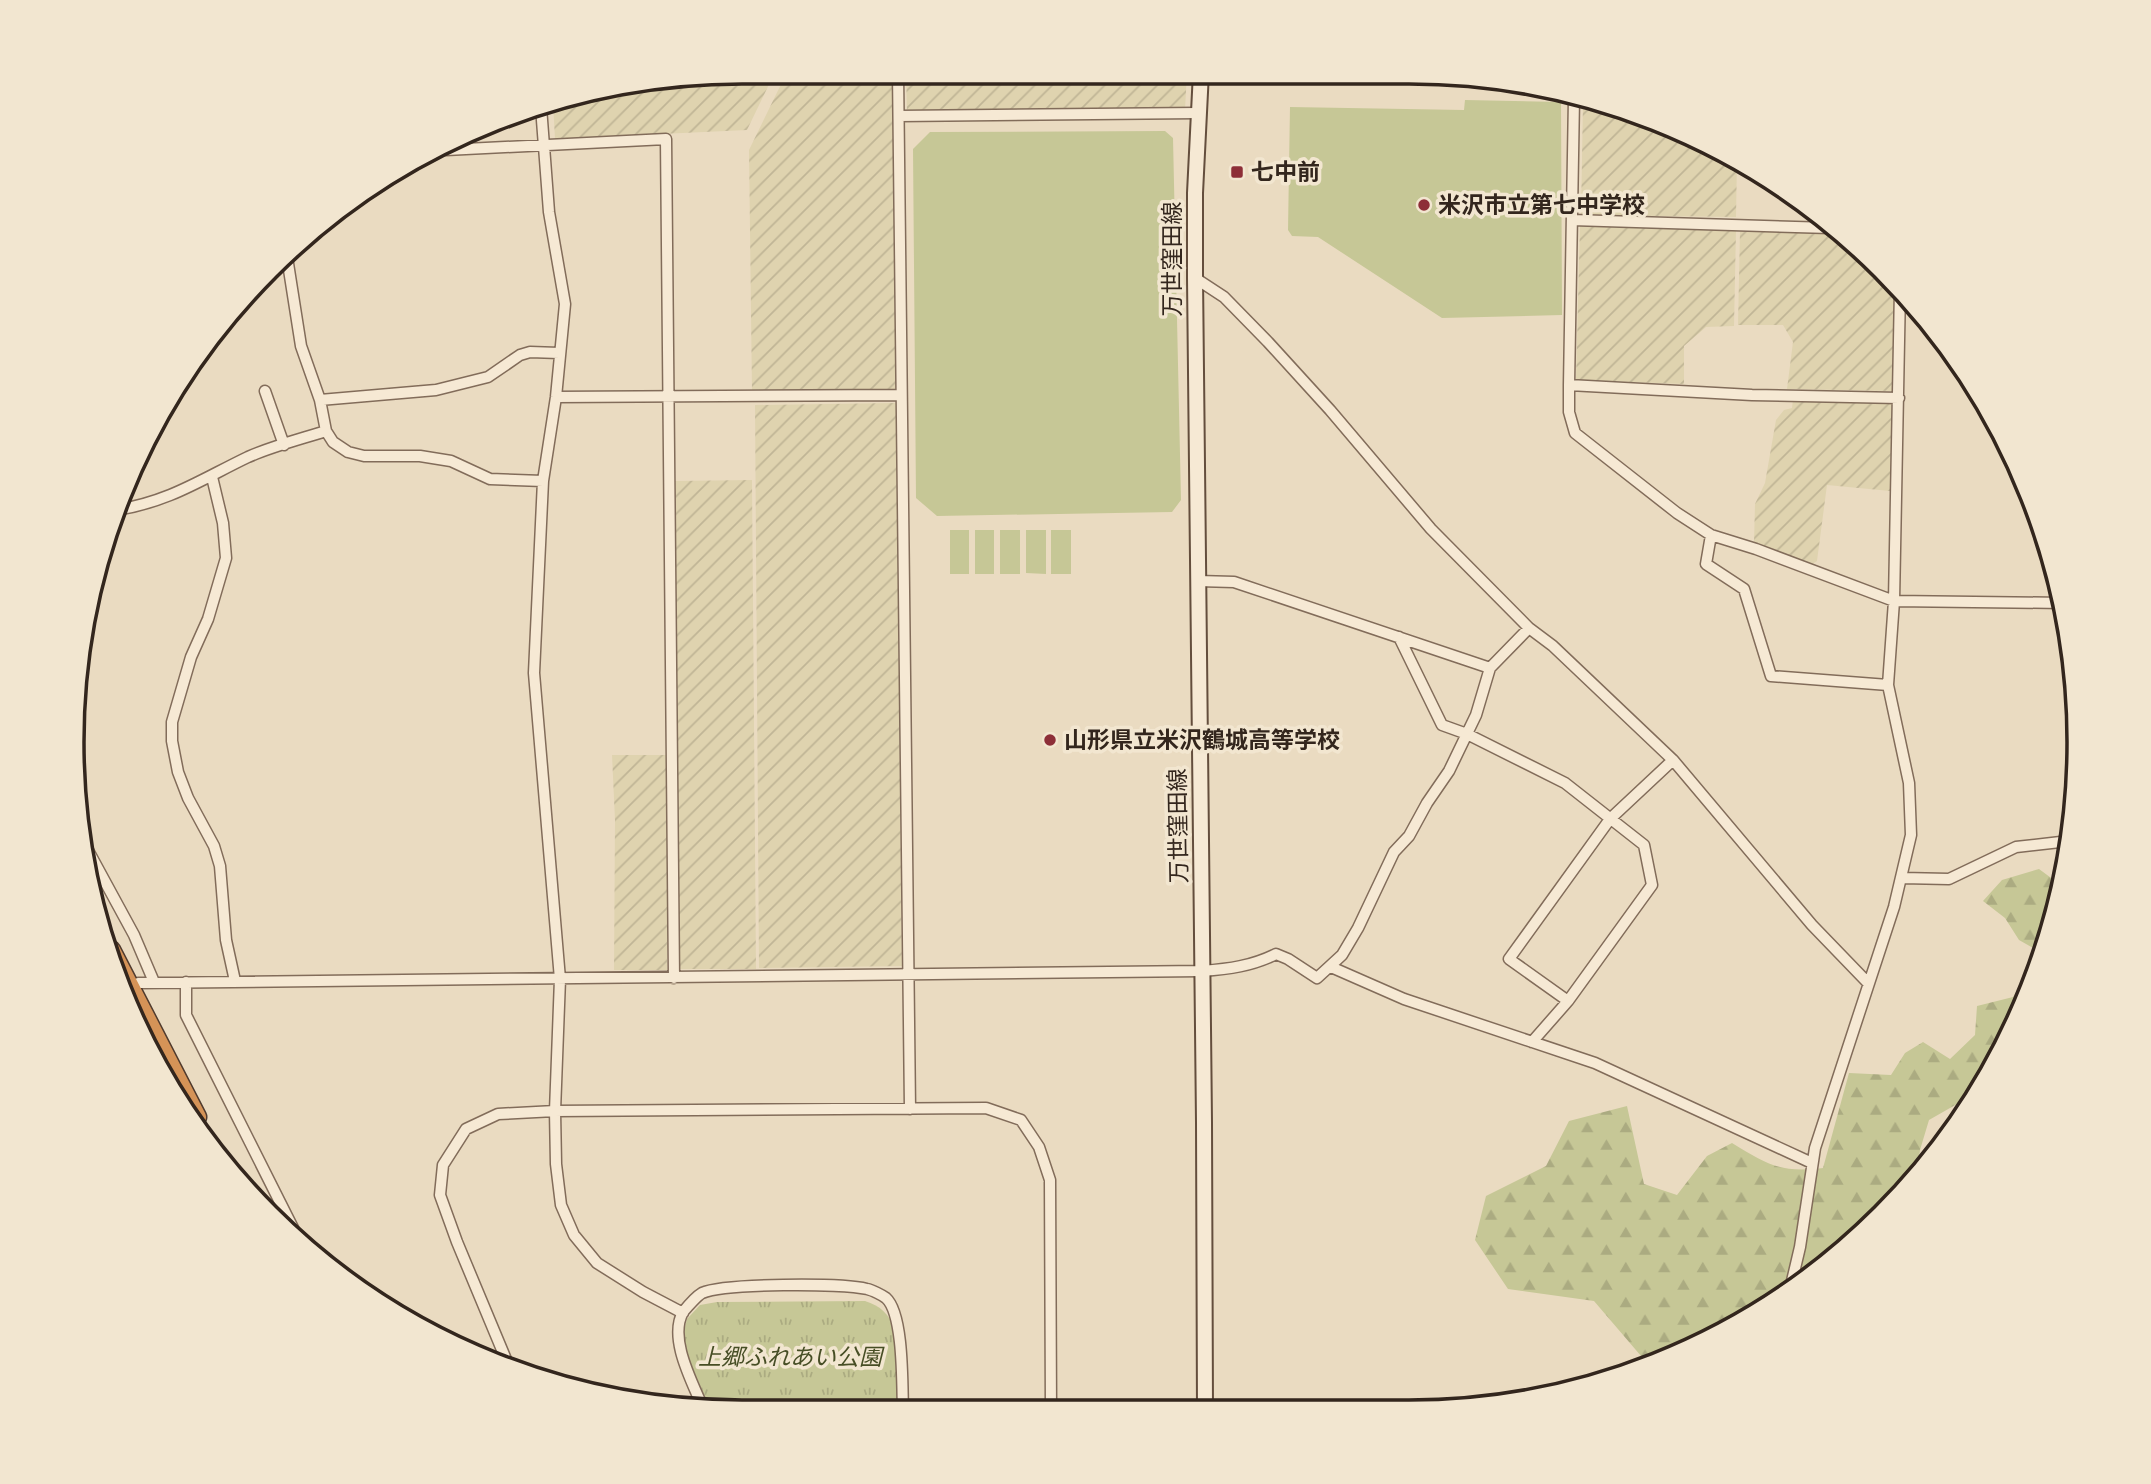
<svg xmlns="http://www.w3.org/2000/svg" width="2151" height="1484" viewBox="0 0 2151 1484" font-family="Bitter,'Noto Sans JP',serif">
<defs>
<pattern id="farmland-furrows" width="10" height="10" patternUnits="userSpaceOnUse" patternTransform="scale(1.75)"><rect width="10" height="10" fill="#dfd3af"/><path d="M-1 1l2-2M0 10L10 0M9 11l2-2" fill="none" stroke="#c0b596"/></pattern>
<pattern id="forest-firs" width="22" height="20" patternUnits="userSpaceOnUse" patternTransform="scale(1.75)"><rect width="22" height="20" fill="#c6c796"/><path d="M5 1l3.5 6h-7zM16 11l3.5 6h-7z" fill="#abab81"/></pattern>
<pattern id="park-tufts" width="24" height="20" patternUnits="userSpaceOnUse" patternTransform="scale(1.75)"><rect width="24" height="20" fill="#c6c796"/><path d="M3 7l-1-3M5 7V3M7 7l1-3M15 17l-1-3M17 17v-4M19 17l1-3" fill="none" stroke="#abab81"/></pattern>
</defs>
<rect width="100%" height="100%" fill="#eadbc1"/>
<!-- farmland -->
<path fill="url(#farmland-furrows)" d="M742,72H775L747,130L555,139L553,102L568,95Z
M787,72H892L899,392H752L749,150Z
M906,72H1187L1185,110L907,112Z
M1583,101L1737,159L1736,217L1581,215Z
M1580,226L1736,230L1734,326L1706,327L1684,346V384L1576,380Z
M1740,231L1836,232L1883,268L1895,282L1892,391L1787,389L1793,342L1783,325H1738Z
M1793,399L1892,402L1890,491L1827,485L1817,561L1811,565L1754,543L1755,504L1765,483L1776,420L1784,410L1792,408Z
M896,403L902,966L759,968L755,405Z
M752,480L756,969H679L675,481Z
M612,755H667V970H614L615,820Z"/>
<!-- grass -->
<path fill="#c6c796" d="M1465,100L1561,102L1562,315L1442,318L1318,237L1292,236L1288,230L1290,107L1464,110Z
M1165,131L1173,138L1181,500L1172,512L937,516L916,498L913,149L930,132Z
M950,530H969V574H950Z
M975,530H994V574H975Z
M1000,530H1020V574H1000Z
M1026,530H1046V574L1026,573Z
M1051,530H1071V574H1051Z"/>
<!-- forest -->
<path fill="url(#forest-firs)" d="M2039,869L2062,886L2042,953L2019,940L2005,918L1983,901L2002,880Z
M2041,956L2028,999L1978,1092L1929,1120L1920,1150L1917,1174L1883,1216L1706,1343L1650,1362L1641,1356L1594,1301L1508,1289L1475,1240L1486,1196L1546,1166L1569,1121L1627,1106L1644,1184L1677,1195L1707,1156L1732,1143C1768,1165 1780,1173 1823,1168L1849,1073L1891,1075L1905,1053L1923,1042L1950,1059L1975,1035L1977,1006L2013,997Z"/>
<!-- park -->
<path fill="url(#park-tufts)" d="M865,1301C880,1306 889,1313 894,1329L898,1412H742L710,1409L685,1350L683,1335L687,1319L700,1305L717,1302Z"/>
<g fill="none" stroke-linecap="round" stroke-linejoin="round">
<defs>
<path id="street" d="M898,72L910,1109
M1574,98L1569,385V412L1575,433L1677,513L1711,535L1756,549L1894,601L2064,603
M541,107L549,212L565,304L556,397L543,481L534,673L560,979L555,1111L556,1164L561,1205L574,1235L597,1263L643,1292L683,1313
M899,116L1198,113
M446,150L666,139L674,978
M1572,220L1830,228
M287,257L301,346L320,400L326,431L333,442L348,452L364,456H420L451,461L490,479L543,481
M1195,278L1224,297L1268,342L1330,410L1431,529L1529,628L1553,646L1673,760L1812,925L1868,983
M1569,385L1752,395L1899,398
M265,391L284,445
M556,397L901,395
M320,400L436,390L488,377L520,355L530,352L559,353
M212,477L223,523L226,558L208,619L191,657L172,722V741L178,772L188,798L214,846L220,866L226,940L235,981
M116,510C169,502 202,479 248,457C273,446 301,439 326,431
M1711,535L1706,564L1744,589L1771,676L1888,685
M1198,581L1234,582L1490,668
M1399,637L1442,725L1467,734L1565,783L1644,845L1652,885L1568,1001L1532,1042
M84,843L134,935L154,982
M1902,878L1949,879L2016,847L2069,841
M1331,967L1404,999L1595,1063L1812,1163
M186,982V1015L300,1242
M138,983L1202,971C1229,969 1252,966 1276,954L1288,959L1317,978L1342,955L1358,928L1394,852L1409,836L1427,803L1449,771L1476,715L1490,668L1529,628
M1568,1001L1509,959L1610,819L1673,760
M1792,1281L1800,1247L1815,1148L1894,907L1911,835L1909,783L1888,685L1894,601L1900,289
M510,1369L457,1242L440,1195L443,1165L466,1129L498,1114L555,1111L986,1108L1021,1120L1039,1147L1050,1180L1051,1412
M703,1408C693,1383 668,1339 683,1312C687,1307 697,1296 702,1293C724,1283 842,1283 867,1289C872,1290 882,1295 886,1298C904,1314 902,1387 903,1412"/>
<path id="secondary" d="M1201,72L1195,193V278L1204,1122L1205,1412"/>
<path id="highway" d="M111,950L197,1117"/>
</defs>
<!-- street casing -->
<use href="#street" stroke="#826c5a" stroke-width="13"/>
<!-- secondary casing -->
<use href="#secondary" stroke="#644e3d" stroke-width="18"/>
<!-- highway casing -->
<use href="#highway" stroke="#503b2e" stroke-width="21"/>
<!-- street -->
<use href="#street" stroke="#f6e9d4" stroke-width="10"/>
<!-- secondary -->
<use href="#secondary" stroke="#f6e9d4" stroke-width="14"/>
<!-- highway -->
<use href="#highway" stroke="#d59357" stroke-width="18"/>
</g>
<!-- markers -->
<g fill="#8d2e37" stroke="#f2e6d0" stroke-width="2.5">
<rect x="1230" y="165" width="14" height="14" rx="3.5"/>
<circle cx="1424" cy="205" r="7"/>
<circle cx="1050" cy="740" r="7"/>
</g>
<g text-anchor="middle" stroke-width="7" stroke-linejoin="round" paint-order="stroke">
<!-- poi labels -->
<g font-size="23" font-weight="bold" fill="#33261d" stroke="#f2e6d0" text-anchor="start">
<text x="1251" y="180">七中前</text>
<text x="1438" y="213">米沢市立第七中学校</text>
<text x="1064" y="748">山形県立米沢鶴城高等学校</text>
</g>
<!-- street labels -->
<g font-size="23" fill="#33261d" stroke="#f2e6d0">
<text transform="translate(1172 259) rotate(-90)" y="8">万世窪田線</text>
<text transform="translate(1178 826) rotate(-91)" y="8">万世窪田線</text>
</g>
<!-- park labels -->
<g font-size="23" font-style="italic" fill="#474e25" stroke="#f2e6d0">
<text x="790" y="1365">上郷ふれあい公園</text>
</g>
</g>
<!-- crop -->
<path d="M0 0H2151V1484H0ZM742 84H1409A658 658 0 0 1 2067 742V742A658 658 0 0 1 1409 1400H742A658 658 0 0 1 84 742V742A658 658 0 0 1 742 84Z" fill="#f2e6d0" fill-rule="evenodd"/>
<path fill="none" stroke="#33261d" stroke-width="3.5" d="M742 84H1409A658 658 0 0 1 2067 742V742A658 658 0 0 1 1409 1400H742A658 658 0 0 1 84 742V742A658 658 0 0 1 742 84Z"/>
</svg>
